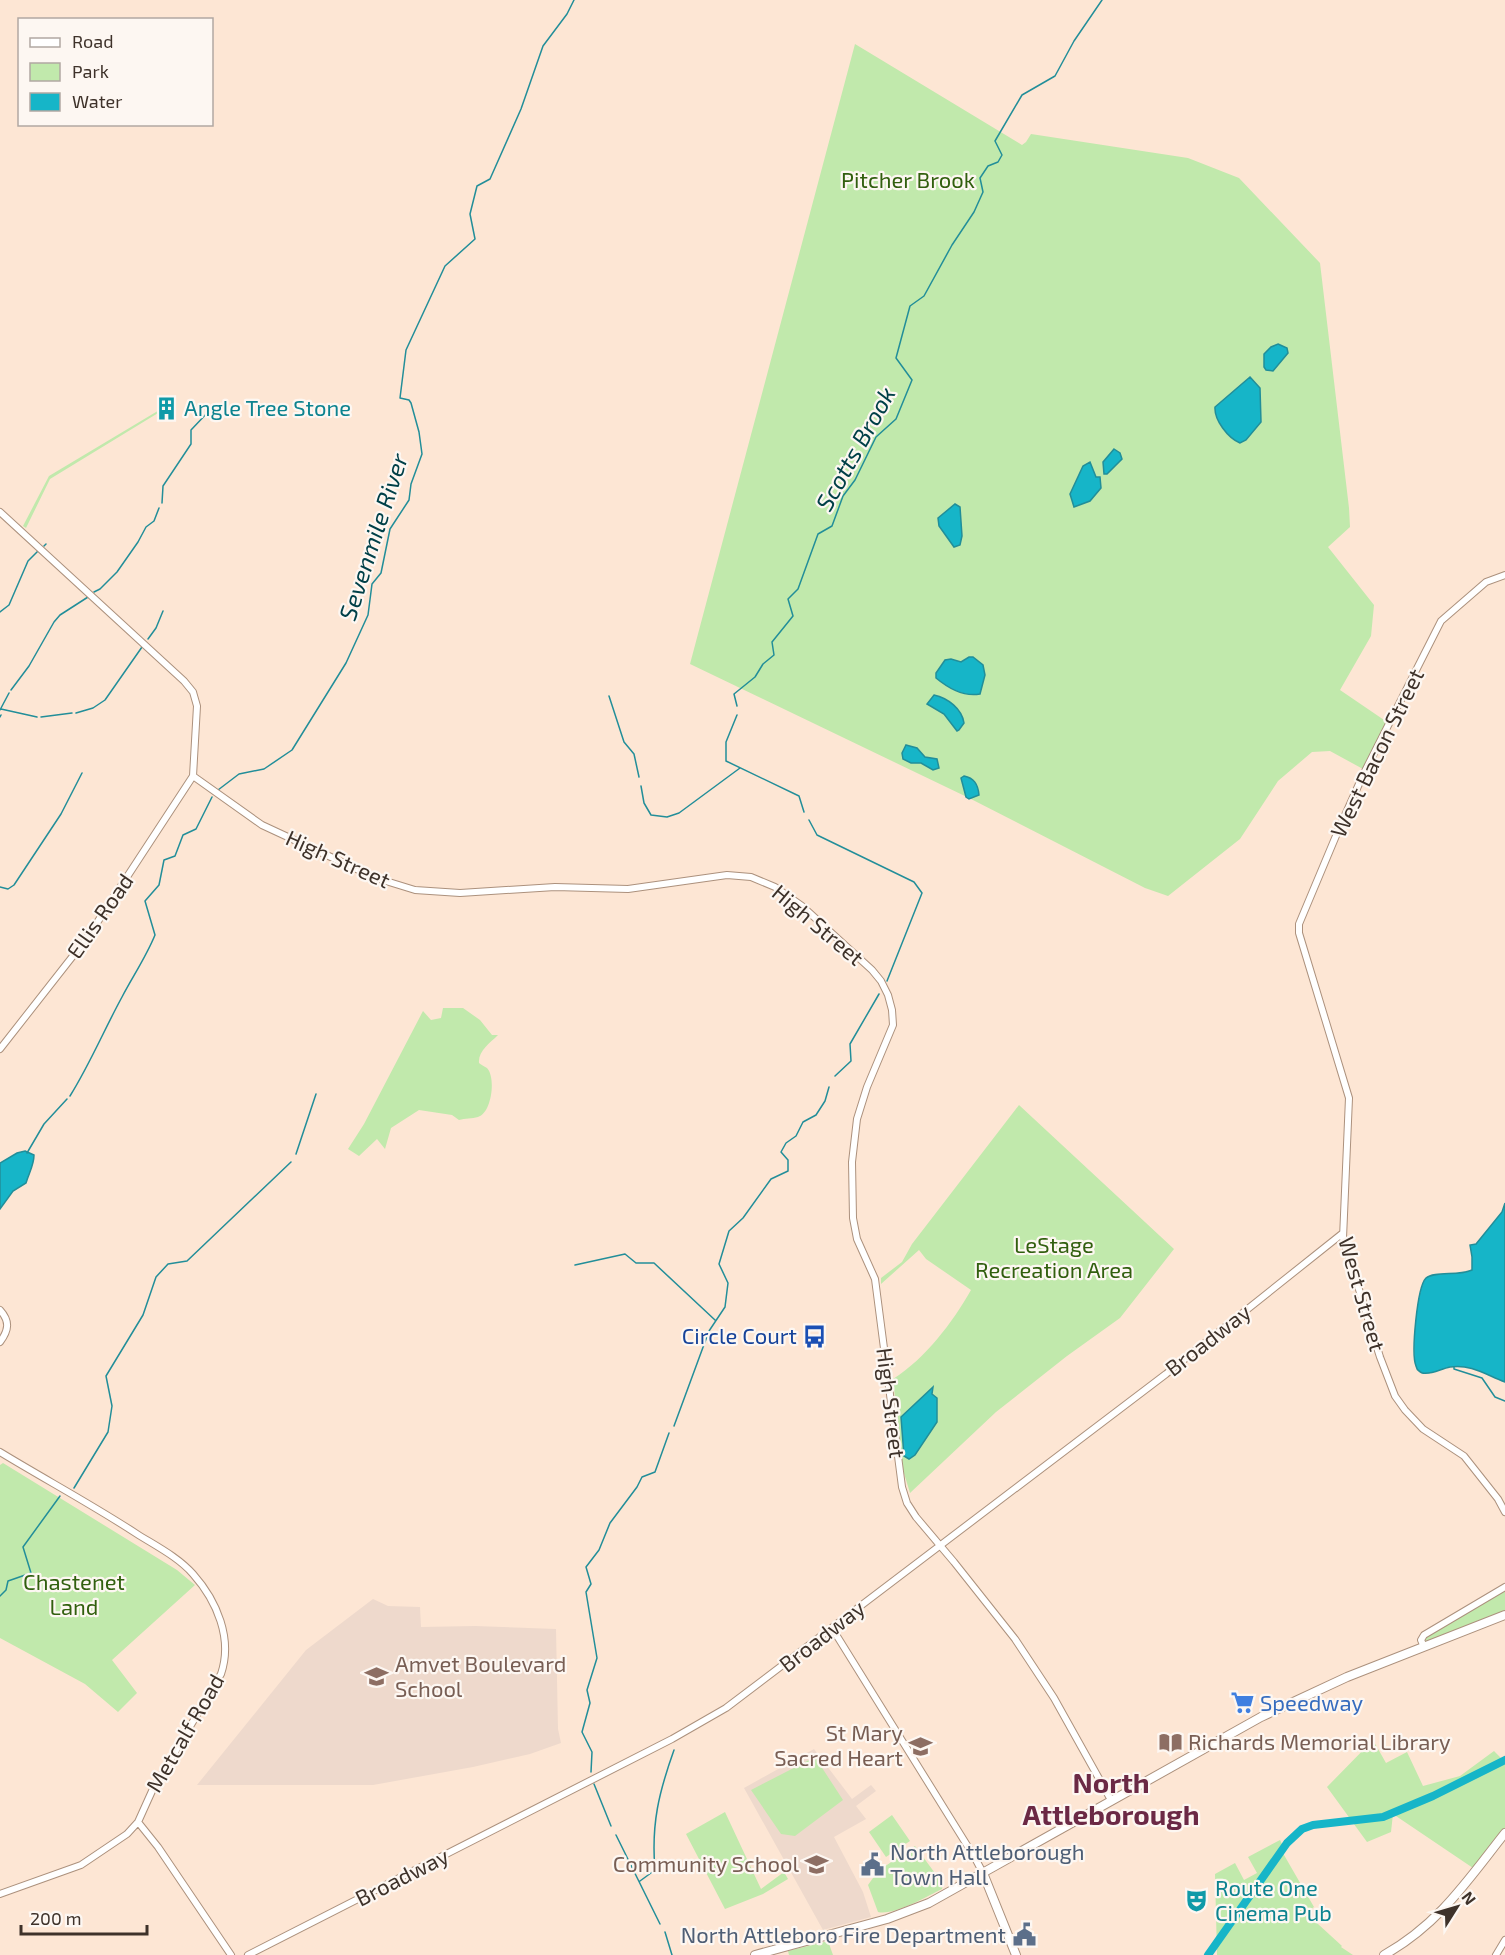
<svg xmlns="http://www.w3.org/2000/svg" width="1505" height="1955" viewBox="0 0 1505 1955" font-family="'Exo 2',sans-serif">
<rect width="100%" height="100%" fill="#fde6d4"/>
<!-- education -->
<path fill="#eed9cc" d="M373,1599L388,1606L420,1607L421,1627L475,1626L556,1629L558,1729L561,1743L530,1754L473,1767L373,1785H197L306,1650Z
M814,1749L852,1799L871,1785L876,1791L856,1806L866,1819L834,1837L863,1892L871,1917L823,1930L744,1788Z"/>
<!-- green -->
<path fill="#c1e9ac" d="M855,44L1022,145L1026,142L1031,134L1188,158L1239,178L1320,263L1349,508L1350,527L1328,547L1374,605L1371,636L1340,690L1387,722L1363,769L1330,751L1312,752L1278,781L1240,839L1168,896L1145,888L969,798L690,664Z
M163,405L169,410L166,413L163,410L50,479L26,528L23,526L49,476L161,409Z
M443,1008H463L480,1020L492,1035H498C490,1043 478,1051 479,1063C481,1065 484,1066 487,1068C496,1077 492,1113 478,1117C472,1119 465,1118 459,1120L452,1115L419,1110L391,1128L385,1149L377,1139L359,1156L348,1149L364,1124L423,1011L431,1020L441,1018Z
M1019,1105L1174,1249L1120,1318L1067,1356L996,1412L910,1493L903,1470L893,1379C926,1358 952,1323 971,1290L926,1259L919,1250L881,1284V1278L902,1262L912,1244Z
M3,1463L177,1570L195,1585L112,1660L137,1693L118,1712L85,1684L0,1638V1465Z
M1505,1590V1611L1427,1643L1425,1641L1426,1637Z
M1373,1740L1386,1763L1407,1752L1423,1786L1460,1776L1494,1751L1505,1762V1831C1497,1837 1498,1840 1492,1846C1486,1854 1478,1856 1477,1866L1473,1868L1393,1814L1391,1832L1367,1842L1327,1787Z
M815,1757L843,1800L795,1836L781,1834L751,1790Z
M725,1812L761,1889L784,1872L788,1879L763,1894L725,1909L686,1834Z
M892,1815L910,1841L886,1857L869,1832Z
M1280,1840L1283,1846L1280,1848L1314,1907L1306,1913L1342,1946L1341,1947L1353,1955H1217L1215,1874L1235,1863L1244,1880L1257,1873L1248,1857Z
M915,1846L943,1884L942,1889C928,1896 893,1916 878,1912L868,1885L878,1871Z
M828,1941L833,1955H789L788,1951Z"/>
<!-- water -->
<path fill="#16b5c8" stroke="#228e99" stroke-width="1.5" d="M1278,344L1287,348L1288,353L1273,371L1266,370L1264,367V354L1271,347Z
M1250,377L1260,388L1261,422L1246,440L1240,443C1228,438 1214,420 1215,407Z
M1114,449L1120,453L1122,459L1107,474H1104L1103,462Z
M1090,462L1096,477H1100L1101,488L1090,501L1074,507L1070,494L1083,466Z
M955,504L960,507L962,536L960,545L954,547L939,526L938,518Z
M969,657H973L983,665L985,675L980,694C964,697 948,688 936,678V673L945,660L951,659L961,662Z
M934,695C948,698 962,709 964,723L959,730L957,731L944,714L927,704Z
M906,745L917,748L925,757L937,759L939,768L933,770L921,763H911L903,759L902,753Z
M964,776C974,778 978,784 979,795L969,799L966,797L961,778Z
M25,1151L34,1155C34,1165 29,1173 26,1183L13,1191L0,1209V1163L17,1153Z
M1505,1203V1382C1486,1375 1472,1364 1450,1367C1440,1369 1432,1375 1422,1373C1418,1370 1417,1371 1416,1366C1411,1354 1417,1287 1426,1278C1434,1271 1460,1276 1472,1270V1257L1470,1245L1476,1244L1502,1212Z
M933,1387L932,1394L937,1398V1422L915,1455L909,1459L904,1456L901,1417Z"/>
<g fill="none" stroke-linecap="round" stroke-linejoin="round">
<!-- stream -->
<path stroke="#228e99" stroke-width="1.5" d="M162,503L163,486L191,444V430L209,411
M44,546L46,544
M94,592L100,589L117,572L138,542L146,527L154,521L159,508
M0,612L9,605L28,561L38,551
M148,639L156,628L163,611
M11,690L29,666L54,622L60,615L88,597
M609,696L624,742L634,754L639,777
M737,706L734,694L755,677L763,664L774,655L772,642L793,616L788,599L798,589L818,534L832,526L843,496L855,480L876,437L896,419L912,380L896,358L910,306L924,296L952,245L974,212L983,192L980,178L988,166L998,162L1002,155L995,141L1022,95L1055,76L1074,41L1102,0
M1,709L37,717
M0,710L9,693
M76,713L93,708L105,700L142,647
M737,715L726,742V761L799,796L804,812
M0,717L1,715
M41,717L72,713
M641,786L644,803L651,815L667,817L679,813L740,768
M218,790L239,774L264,769L292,750L346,663L368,615L372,584L381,573L390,529L409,500L411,484L422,454L419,432L411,403L409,400L400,398L406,350L445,266L475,239L470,214L477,186L490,179L521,109L543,46L567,14L574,0
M809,820L817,835L914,882L922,893L887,981
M0,887L8,889L14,885L61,814L82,773
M835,1076L851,1061L850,1044L879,994
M70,1096C90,1064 104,1030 122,997C133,976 146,957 155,935L145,901L159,885L164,860L175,856L183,835L196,829L212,797
M27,1153L44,1124L67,1099
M296,1154L316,1094
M575,1265L625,1254L636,1263H654L715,1320
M1454,1367V1369L1482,1378L1495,1397L1505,1401
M674,1426L709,1331L725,1307L728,1283L719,1264L729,1231L743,1218L771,1179L788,1171V1160L781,1152L786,1143L796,1136L803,1122L816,1115L825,1101L829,1087
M74,1488L108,1432L112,1406L106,1376L143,1315L156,1277L168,1264L187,1261L291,1162
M0,1596L6,1590L8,1581L31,1573L23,1547L60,1496
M591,1772L592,1752L582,1732L590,1703L587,1690L597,1658L586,1592L591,1584L586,1567L599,1550L610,1523L637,1487L642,1477L655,1472L669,1433
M594,1784L611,1826
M616,1835L660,1924
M640,1881L655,1870C651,1824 659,1792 674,1750
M665,1932L672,1955"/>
<!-- river -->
<path stroke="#16b5c8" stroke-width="8" d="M1208,1955L1287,1843L1302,1829L1313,1825L1383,1817L1433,1796L1505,1760"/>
<defs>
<path id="minor" d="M0,512L184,681L193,692L197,706L193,776L87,938L0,1049
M1505,575L1486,582L1441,621L1363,775L1338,831L1299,924V933L1349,1098L1343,1238L1380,1357L1395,1396L1405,1410L1423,1429L1464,1456L1498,1499L1505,1512
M193,776L262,825L376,878L415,890L460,893L555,887L628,889L727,875L751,877L775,887L802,906L872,970L881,981L888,995L892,1010L893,1025L867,1087L857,1119L852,1162L853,1218L857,1239L875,1279L902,1487L907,1503L916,1517L954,1562L1015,1639L1054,1698L1111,1800
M0,1310C10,1321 9,1330 0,1342
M0,1452C46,1480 93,1505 137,1534C156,1546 178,1557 193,1574C217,1601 233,1639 221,1674L152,1791L138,1822L127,1834L81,1865L0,1894
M832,1628L975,1858L983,1873
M1424,1647L1421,1640L1424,1635L1505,1587
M138,1822L158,1847L231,1955
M248,1955L672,1739L726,1708L1166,1374L1343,1233
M1496,1955L1505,1940"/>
<path id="major" d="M983,1873L1016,1955
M755,1955L887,1919L929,1903L1261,1717L1347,1677L1505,1615
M1384,1955C1439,1924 1467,1881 1505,1833"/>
</defs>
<!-- minor casing -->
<use href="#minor" stroke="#ac917d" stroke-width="8"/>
<!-- major casing -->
<use href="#major" stroke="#ac917d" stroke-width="10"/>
<!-- minor -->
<use href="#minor" stroke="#fff" stroke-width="6"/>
<!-- major -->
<use href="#major" stroke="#fff" stroke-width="8"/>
</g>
<!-- icons -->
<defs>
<symbol id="building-bare" viewBox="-9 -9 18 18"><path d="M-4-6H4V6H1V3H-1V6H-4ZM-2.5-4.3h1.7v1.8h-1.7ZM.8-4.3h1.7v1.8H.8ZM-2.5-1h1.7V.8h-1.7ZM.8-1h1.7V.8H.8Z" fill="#0f9aa8" stroke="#fdf7f2" stroke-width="2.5" paint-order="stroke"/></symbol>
<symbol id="bus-bare" viewBox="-9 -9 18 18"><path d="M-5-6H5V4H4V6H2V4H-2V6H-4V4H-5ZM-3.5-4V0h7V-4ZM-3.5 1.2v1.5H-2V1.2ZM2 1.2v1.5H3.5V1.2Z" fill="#1a4fb4" stroke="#fdf7f2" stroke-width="2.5" paint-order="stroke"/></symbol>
<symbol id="school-bare" viewBox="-9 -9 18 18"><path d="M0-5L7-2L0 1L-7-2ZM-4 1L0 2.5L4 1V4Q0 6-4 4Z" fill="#8d6e63" stroke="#fdf7f2" stroke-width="2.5" paint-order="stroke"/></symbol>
<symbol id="supermarket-bare" viewBox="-9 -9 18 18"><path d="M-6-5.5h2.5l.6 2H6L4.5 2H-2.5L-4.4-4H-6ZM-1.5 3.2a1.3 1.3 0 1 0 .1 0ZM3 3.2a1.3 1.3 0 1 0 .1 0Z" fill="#3f7fe0" stroke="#fdf7f2" stroke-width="2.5" paint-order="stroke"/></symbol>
<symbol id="library-bare" viewBox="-9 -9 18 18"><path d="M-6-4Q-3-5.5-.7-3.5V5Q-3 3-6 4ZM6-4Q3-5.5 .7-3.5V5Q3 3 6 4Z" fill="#8d6e63" stroke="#fdf7f2" stroke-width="2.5" paint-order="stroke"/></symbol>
<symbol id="civic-bare" viewBox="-9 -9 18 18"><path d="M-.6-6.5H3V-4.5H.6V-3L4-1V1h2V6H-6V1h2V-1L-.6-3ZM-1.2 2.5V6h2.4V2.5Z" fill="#5c6f8a" stroke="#fdf7f2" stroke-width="2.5" paint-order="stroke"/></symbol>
<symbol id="theatre-bare" viewBox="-9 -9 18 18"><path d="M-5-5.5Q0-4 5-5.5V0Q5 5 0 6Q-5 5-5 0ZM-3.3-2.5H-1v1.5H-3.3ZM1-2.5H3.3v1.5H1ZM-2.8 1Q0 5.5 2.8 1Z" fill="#0f9aa8" stroke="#fdf7f2" stroke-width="2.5" paint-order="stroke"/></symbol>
</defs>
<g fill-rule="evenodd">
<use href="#building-bare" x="150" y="392" width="33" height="33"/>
<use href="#bus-bare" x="798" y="1320" width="33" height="33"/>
<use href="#school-bare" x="360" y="1660" width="33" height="33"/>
<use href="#supermarket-bare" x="1226" y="1686" width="33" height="33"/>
<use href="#library-bare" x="1154" y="1726" width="33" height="33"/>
<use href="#school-bare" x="904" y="1730" width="33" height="33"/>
<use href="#school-bare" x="800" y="1848" width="33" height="33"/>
<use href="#civic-bare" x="856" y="1848" width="33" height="33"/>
<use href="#theatre-bare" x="1180" y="1884" width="33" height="33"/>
<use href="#civic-bare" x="1008" y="1918" width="33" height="33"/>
</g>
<g text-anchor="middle" stroke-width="4.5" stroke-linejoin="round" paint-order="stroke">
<!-- park labels -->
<g font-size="22" fill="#315f0e" stroke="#fdf7f2">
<text x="908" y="188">Pitcher Brook</text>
<text x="1054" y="1253">LeStage<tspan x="1054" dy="25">Recreation Area</tspan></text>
<text x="74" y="1590">Chastenet<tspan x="74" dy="25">Land</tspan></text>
</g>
<!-- culture labels -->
<g font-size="22" fill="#0d838f" stroke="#fdf7f2" text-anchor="start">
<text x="184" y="416">Angle Tree Stone</text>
<text x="1215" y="1896">Route One<tspan x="1215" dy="25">Cinema Pub</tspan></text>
</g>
<!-- street labels -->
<g font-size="22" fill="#3e322a" stroke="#fdf7f2">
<text transform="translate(1377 753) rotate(-64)" y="8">West Bacon Street</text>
<text transform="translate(338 859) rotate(24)" y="8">High Street</text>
<text transform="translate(100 916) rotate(-55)" y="8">Ellis Road</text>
<text transform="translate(818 925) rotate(40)" y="8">High Street</text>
<text transform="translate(1362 1294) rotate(74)" y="8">West Street</text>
<text transform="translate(1208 1340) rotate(-38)" y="8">Broadway</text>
<text transform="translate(891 1403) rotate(83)" y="8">High Street</text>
<text transform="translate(822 1636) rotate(-38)" y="8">Broadway</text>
<text transform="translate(185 1733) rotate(-60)" y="8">Metcalf Road</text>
<text transform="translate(402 1877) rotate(-27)" y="8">Broadway</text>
</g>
<!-- transit labels -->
<g font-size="22" fill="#164399" stroke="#fdf7f2" text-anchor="end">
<text x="797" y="1344">Circle Court</text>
</g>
<!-- education labels -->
<g font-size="22" fill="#785e54" stroke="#fdf7f2" text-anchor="start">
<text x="395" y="1672">Amvet Boulevard<tspan x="395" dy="25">School</tspan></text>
<text x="903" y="1741" text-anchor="end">St Mary<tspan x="903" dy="25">Sacred Heart</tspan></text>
<text x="1188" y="1750">Richards Memorial Library</text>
<text x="799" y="1872" text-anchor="end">Community School</text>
</g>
<!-- shop labels -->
<g font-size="22" fill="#366cbe" stroke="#fdf7f2" text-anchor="start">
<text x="1260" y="1711">Speedway</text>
</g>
<!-- service labels -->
<g font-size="22" fill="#4e5e75" stroke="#fdf7f2" text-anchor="start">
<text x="890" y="1860">North Attleborough<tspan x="890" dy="25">Town Hall</tspan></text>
<text x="1006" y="1943" text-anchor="end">North Attleboro Fire Department</text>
</g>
<!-- water labels -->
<g font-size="24" font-style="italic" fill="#004048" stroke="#fdf7f2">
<text transform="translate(856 449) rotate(-61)" y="8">Scotts Brook</text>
<text transform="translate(374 537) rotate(-72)" y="8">Sevenmile River</text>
</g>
<!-- district labels -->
<g font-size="28" font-weight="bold" fill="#6b2945" stroke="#fdf7f2">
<text x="1111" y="1793">North<tspan x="1111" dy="32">Attleborough</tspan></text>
</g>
</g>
<!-- legend -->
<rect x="18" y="18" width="195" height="108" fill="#fdf7f2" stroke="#b1a8a2" stroke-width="1.5"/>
<rect x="30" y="38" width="30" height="9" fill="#ffffff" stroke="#b1a8a2" stroke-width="1.5"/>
<text x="72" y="48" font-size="18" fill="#3e322a">Road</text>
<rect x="30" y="63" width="30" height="18" fill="#c1e9ac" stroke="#b1a8a2" stroke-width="1.5"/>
<text x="72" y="78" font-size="18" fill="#3e322a">Park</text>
<rect x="30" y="93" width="30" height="18" fill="#16b5c8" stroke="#b1a8a2" stroke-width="1.5"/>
<text x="72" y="108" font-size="18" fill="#3e322a">Water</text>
<!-- north arrow -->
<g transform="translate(1457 1907) rotate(53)" stroke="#fdf7f2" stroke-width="4.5" paint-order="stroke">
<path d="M0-4.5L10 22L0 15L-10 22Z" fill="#3e322a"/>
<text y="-9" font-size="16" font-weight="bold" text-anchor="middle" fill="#3e322a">N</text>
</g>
<!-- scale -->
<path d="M21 1925v9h126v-9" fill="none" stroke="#3e322a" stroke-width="3"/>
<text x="30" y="1925" font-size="18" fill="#3e322a" stroke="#fdf7f2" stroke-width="4.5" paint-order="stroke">200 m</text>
</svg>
